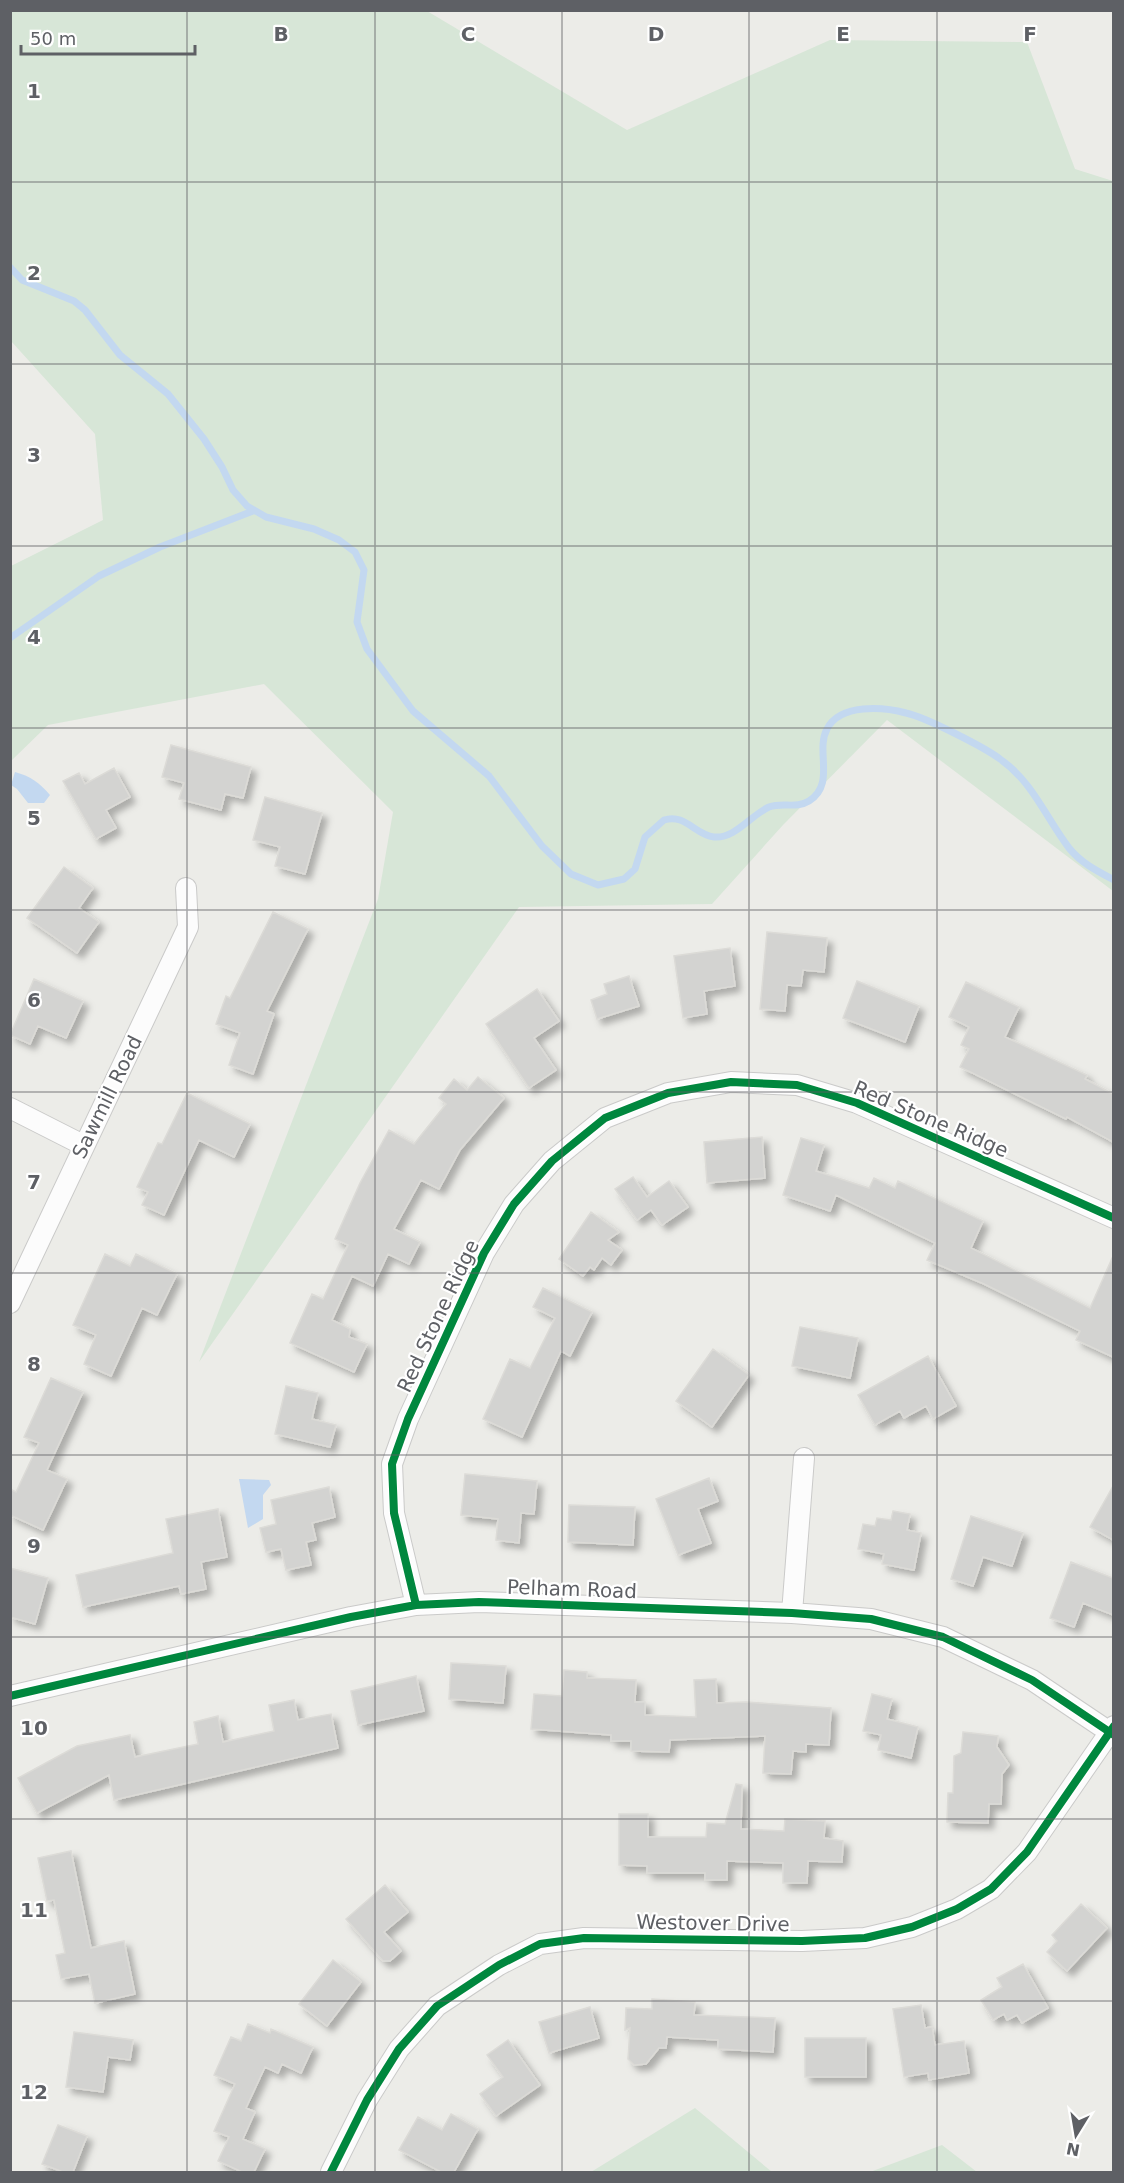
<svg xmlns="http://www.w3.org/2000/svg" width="1124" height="2183" viewBox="0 0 1124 2183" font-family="'DejaVu Sans',sans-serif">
<defs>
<filter id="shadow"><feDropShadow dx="5.5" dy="5.5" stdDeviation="3" flood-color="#0004"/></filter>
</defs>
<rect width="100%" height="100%" fill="#ecece8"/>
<!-- green -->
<path fill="#d7e6d7" d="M11,10L427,11L627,130L830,40L1027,42L1075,169L1113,181V891L887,720L783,825L712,904L519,907L199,1362L378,899L393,812L264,684L48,725L11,761V566L103,520L95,434L11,341Z
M695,2108L772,2172H591Z
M942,2145L977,2172H870Z"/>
<!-- water -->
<path fill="#c3d8f0" d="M15,772C30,776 40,783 50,795L44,803H28L17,789L11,785Z
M239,1479L269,1480L271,1485L263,1495V1519L248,1528Z"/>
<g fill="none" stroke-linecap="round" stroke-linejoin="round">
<!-- stream -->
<path stroke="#c3d8f0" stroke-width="7" d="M10,267L22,280L74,301L85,310L120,355L168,394L204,439L222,467L233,490L247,506L266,517L314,529L339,540L355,552L364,570L357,622L367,649L413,711L489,776L542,846L571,874L598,885L624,879L635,869L645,837L664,820C685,813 695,835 714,837C735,839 751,815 769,807C783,802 796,809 809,801C836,784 815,751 827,729C840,703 884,707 906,713C925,717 984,747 1000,759C1033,782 1046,818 1069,848C1081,863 1097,871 1114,880
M10,638L99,576L160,547L253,511"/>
</g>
<!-- building -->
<path fill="#d3d3d1" stroke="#dcdbd7" stroke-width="1.5" filter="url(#shadow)" d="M171,745L251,767L243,798L225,794L221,810L179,799L184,783L162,777Z
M114,768L130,797L106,810L116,828L96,839L63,781L79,773L85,784Z
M265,797L322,813L305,874L275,866L280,847L253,840Z
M64,867L93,888L79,908L99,922L77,953L27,918Z
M273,912L308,929L267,1011L274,1014L253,1074L229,1065L240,1033L216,1024L226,996L230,998Z
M767,932L827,938L824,972L803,970L801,986L787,985L785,1011L760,1009Z
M730,948L735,986L704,991L707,1014L683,1018L674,956Z
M629,976L639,1006L597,1019L591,1000L607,994L604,984Z
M34,979L83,1001L66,1038L38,1026L30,1044L10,1035Z
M857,981L919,1006L905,1042L843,1018Z
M966,982L1019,1007L1005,1037L1087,1075L1085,1079L1113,1094V1142L1067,1117L1066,1119L960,1067L969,1049L961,1045L969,1027L949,1017Z
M537,989L559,1021L534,1038L556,1070L529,1088L486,1024Z
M478,1077L504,1098L460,1150L439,1189L421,1180L394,1229L420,1242L409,1264L388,1254L373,1286L352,1276L332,1320L350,1329L349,1337L367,1344L354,1372L290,1343L312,1294L323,1299L348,1245L335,1239L360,1183L389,1130L414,1144L446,1104L439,1098L454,1079L467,1090Z
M187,1093L250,1124L234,1157L199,1140L164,1215L142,1205L148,1192L137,1187L158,1143L162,1144Z
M762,1137L765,1178L707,1183L704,1142Z
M801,1138L824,1145L816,1171L869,1188L874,1178L895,1188L898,1181L983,1221L971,1248L1090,1308L1113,1256V1357L1076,1340L1080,1331L984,1284L927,1260L935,1243L836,1195L830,1211L783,1195Z
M633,1177L647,1197L669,1181L688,1207L662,1225L651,1210L637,1220L615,1189Z
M591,1212L619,1232L608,1240L622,1250L611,1265L602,1258L594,1270L590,1267L583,1276L559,1259Z
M105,1254L130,1266L136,1254L177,1274L157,1315L142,1308L111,1376L84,1364L96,1335L73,1325Z
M543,1288L592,1312L570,1356L561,1351L522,1437L483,1419L510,1359L530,1368L555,1318L533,1307Z
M800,1327L858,1338L850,1378L792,1366Z
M713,1349L749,1375L712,1427L676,1401Z
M928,1356L956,1406L933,1419L926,1406L904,1418L900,1411L875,1425L858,1395Z
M51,1378L83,1392L47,1470L67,1479L43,1530L10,1515V1489L16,1492L39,1443L24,1437Z
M286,1386L318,1393L312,1419L336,1425L330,1447L275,1434Z
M465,1474L537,1481L534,1514L521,1513L519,1543L496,1540L498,1519L461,1515Z
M709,1478L718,1501L698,1509L711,1543L678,1555L656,1499Z
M1113,1486V1540L1090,1527Z
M329,1487L335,1517L312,1523L316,1540L306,1542L311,1565L286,1570L281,1549L266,1552L260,1528L276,1524L271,1500Z
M569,1505L635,1507L633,1545L568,1542Z
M218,1509L227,1557L201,1562L206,1589L181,1594L179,1586L83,1607L76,1575L173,1553L166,1519Z
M893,1511L910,1514L907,1530L921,1533L914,1570L882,1564L884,1554L858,1549L863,1524L875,1526L877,1518L891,1520Z
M971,1516L1023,1533L1012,1566L983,1557L973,1586L951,1579Z
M1071,1562L1113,1578V1615L1083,1603L1074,1627L1050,1618Z
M10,1568L48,1578L35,1624L10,1617Z
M451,1663L506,1666L503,1703L449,1699Z
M564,1670L587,1672V1678L636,1680L635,1702H645V1715L696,1717L694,1680L716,1679L717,1703L746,1702L831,1708L829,1745L806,1744V1752L793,1751L791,1774L763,1773L765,1736L670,1740L669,1752L631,1751V1741H611V1735L531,1729L534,1694L562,1696Z
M416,1676L424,1711L358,1725L351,1691Z
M872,1694L892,1699L887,1719L918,1727L911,1758L878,1750L881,1735L863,1731Z
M294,1700L298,1720L331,1714L338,1748L114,1800L109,1775L37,1813L18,1778L77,1746L130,1735L135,1757L198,1744L194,1722L218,1716L223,1742L274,1731L269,1705Z
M963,1732L998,1736L997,1747L1009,1765L1002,1774L1001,1804H989L988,1823L947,1822L948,1793H953L954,1756L961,1753Z
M736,1784L742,1785L741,1829L784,1831L785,1819L825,1821L824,1838L843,1841L842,1862L808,1861L807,1883H783V1863L727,1861V1880H705V1873H647V1866L619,1865V1814H648V1837H706L707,1823L725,1824Z
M71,1851L91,1948L124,1941L135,1994L95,2003L89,1974L61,1979L56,1955L65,1953L54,1900L47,1901L38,1858Z
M385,1885L408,1912L384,1932L401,1951L390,1961H383L346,1919Z
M1081,1904L1107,1928L1067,1971L1047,1952L1057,1941L1052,1935Z
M333,1960L361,1982L327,2026L299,2004Z
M1023,1964L1048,2008L1022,2023L1017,2015L1007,2020L1004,2014L993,2020L981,2000L1002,1987L997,1978Z
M652,1999L695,2002L694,2015L775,2018L773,2052L718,2049V2040L667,2037L666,2048H659L646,2064L634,2065L628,2059L630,2028L625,2030L626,2008L652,2009Z
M921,2005L925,2028L932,2027L935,2045L964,2041L969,2073L929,2080L928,2073L904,2077L893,2009Z
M590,2007L599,2038L549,2053L539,2022Z
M248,2024L270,2033L271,2029L313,2047L301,2073L282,2064L278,2073L265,2067L246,2108L255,2112L243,2139L265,2149L254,2172H242L218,2161L229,2137L214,2131L235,2084L214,2075L231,2037L241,2041Z
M74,2032L133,2040L130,2060L108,2057L103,2092L66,2087Z
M805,2038H866V2077H805Z
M508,2040L540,2085L496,2116L480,2094L503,2077L487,2055Z
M451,2114L478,2129L454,2172H441L399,2150L418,2117L442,2130Z
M58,2125L87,2136L73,2172H63L42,2164Z"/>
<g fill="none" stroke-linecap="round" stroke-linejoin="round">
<defs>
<path id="minor" d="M10,1108L83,1145
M10,1303L188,927L186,888
M416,1605L394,1513L392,1464L408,1419L484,1253L514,1204L552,1161L605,1118L668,1093L731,1082L797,1085L857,1103L1114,1218
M792,1613L804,1458
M10,1696L351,1617L416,1605L479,1602L792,1613L871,1619L943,1637L1032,1680L1114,1735
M331,2172L367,2100L399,2049L437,2006L499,1965L540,1944L584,1938L802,1941L865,1938L912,1927L957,1909L991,1889L1027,1852L1114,1726"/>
</defs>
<!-- minor casing -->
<use href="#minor" stroke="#cacac9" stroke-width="22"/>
<!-- minor -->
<use href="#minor" stroke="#fcfcfc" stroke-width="20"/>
<defs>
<path id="cycleway" d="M416,1605L394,1513L392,1464L408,1419L484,1253L514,1204L552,1161L605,1118L668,1093L731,1082L797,1085L857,1103L1114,1218
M10,1696L351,1617L416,1605L479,1602L792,1613L871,1619L943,1637L1032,1680L1114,1735
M331,2172L367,2100L399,2049L437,2006L499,1965L540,1944L584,1938L802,1941L865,1938L912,1927L957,1909L991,1889L1027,1852L1114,1726"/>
</defs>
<!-- cycleway casing -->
<use href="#cycleway" stroke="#fff" stroke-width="11"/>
<!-- cycleway -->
<use href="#cycleway" stroke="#00873e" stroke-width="8"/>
</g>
<!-- grid -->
<path fill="none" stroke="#5e6065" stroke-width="1.5" stroke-opacity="0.55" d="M187,10V2172M375,10V2172M562,10V2172M749,10V2172M937,10V2172M10,182H1114M10,364H1114M10,546H1114M10,728H1114M10,910H1114M10,1092H1114M10,1273H1114M10,1455H1114M10,1637H1114M10,1819H1114M10,2001H1114"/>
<g text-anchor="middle" stroke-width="4.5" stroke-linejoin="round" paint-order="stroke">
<!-- street labels -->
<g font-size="20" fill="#5e6065" stroke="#fff">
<text transform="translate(107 1097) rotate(-64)" y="7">Sawmill Road</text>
<text transform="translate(931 1119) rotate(23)" y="7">Red Stone Ridge</text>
<text transform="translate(438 1316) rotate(-65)" y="7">Red Stone Ridge</text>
<text transform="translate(572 1589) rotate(2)" y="7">Pelham Road</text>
<text transform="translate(713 1923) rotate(1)" y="7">Westover Drive</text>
</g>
</g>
<g font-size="20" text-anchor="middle" font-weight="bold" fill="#5e6065" stroke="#fff" stroke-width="4.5" stroke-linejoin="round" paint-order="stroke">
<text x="281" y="41">B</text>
<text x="468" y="41">C</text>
<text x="656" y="41">D</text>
<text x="843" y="41">E</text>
<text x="1030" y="41">F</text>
<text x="34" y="98">1</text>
<text x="34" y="280">2</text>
<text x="34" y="462">3</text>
<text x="34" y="644">4</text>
<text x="34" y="825">5</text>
<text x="34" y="1007">6</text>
<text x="34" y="1189">7</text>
<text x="34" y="1371">8</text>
<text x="34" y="1553">9</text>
<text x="34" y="1735">10</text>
<text x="34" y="1917">11</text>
<text x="34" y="2099">12</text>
</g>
<!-- border -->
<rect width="1124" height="2183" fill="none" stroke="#5e6065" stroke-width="24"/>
<!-- north arrow -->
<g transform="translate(1076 2135) rotate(191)" stroke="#ffffff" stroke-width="4.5" paint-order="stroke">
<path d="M0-4.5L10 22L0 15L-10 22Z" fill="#5e6065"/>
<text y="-9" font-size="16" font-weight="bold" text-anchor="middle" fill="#5e6065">N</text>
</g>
<!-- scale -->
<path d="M21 45v9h174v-9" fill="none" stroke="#5e6065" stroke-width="3"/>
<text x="30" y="45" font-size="18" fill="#5e6065" stroke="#ffffff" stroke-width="4.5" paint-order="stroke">50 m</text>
</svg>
